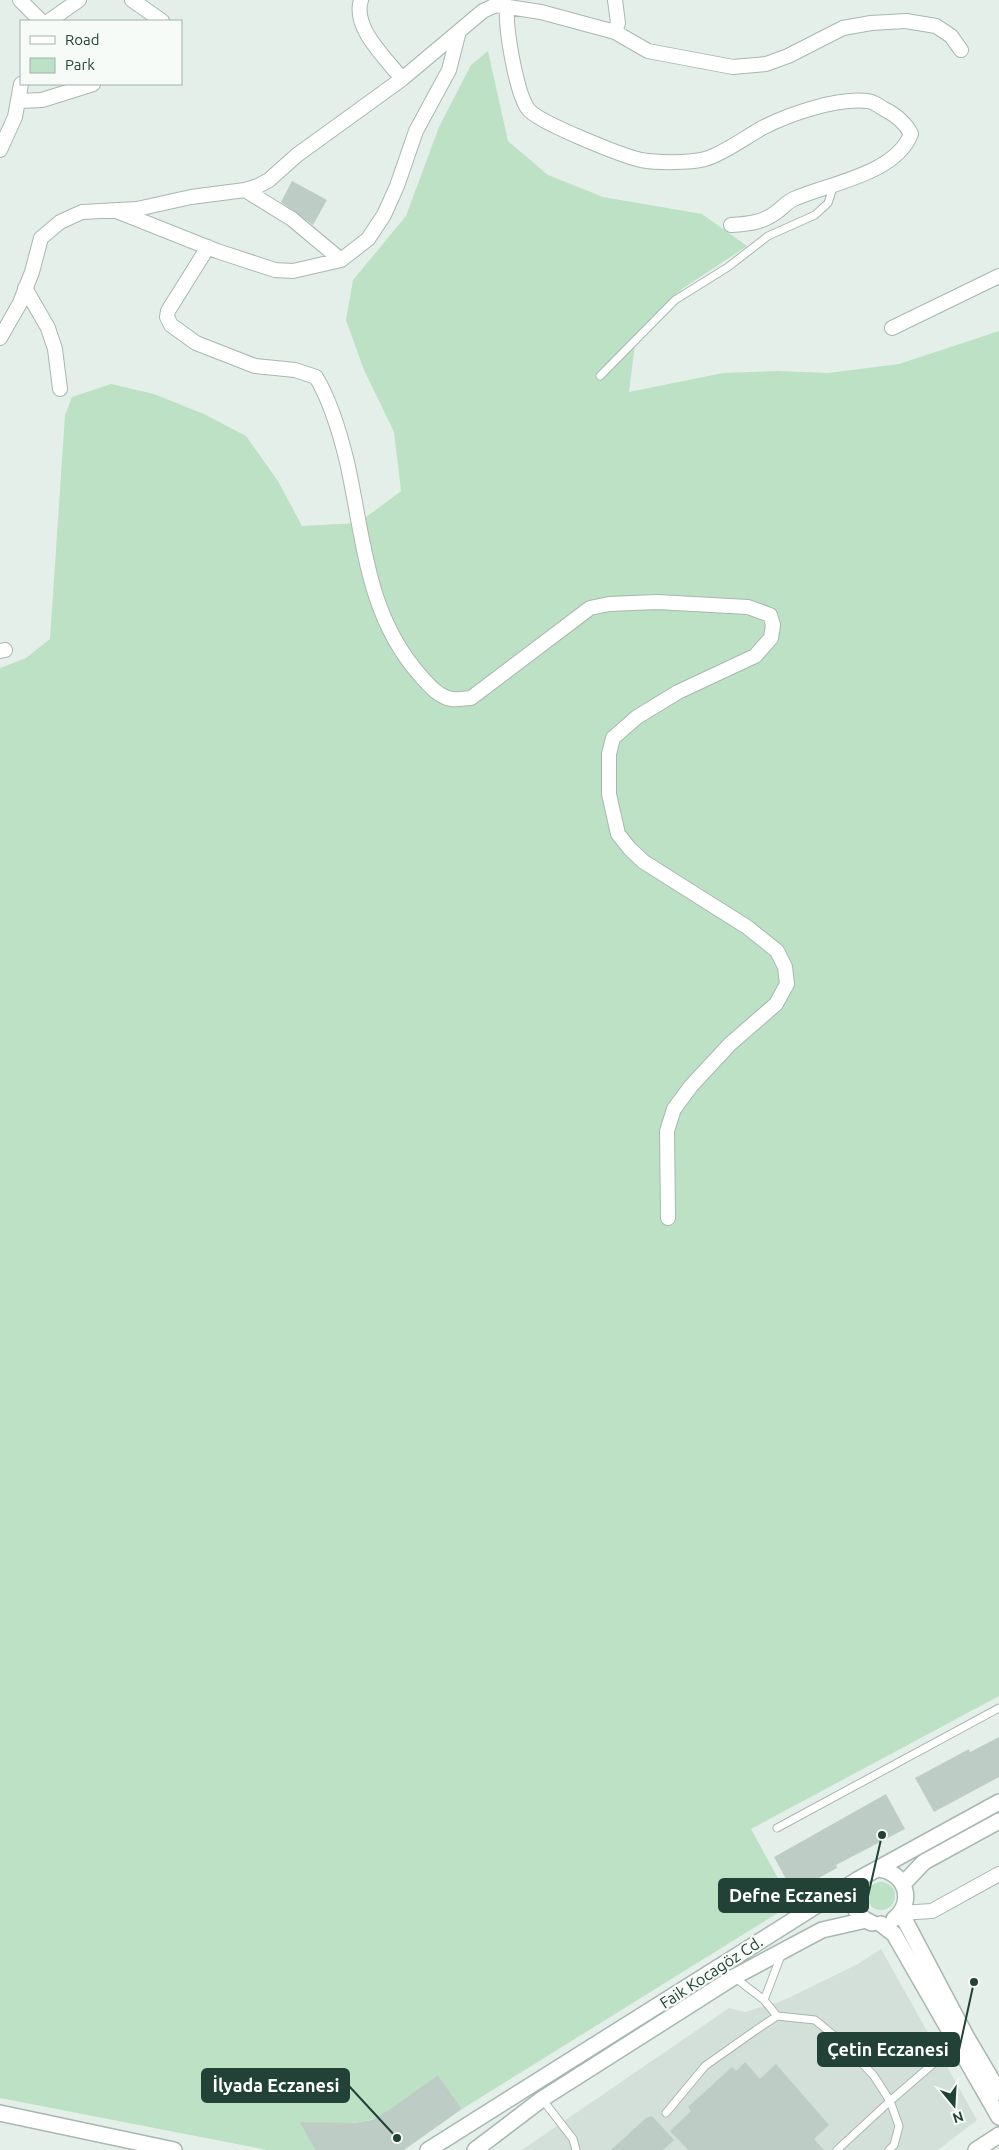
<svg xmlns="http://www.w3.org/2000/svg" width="999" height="2150" viewBox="0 0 999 2150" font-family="Ubuntu,sans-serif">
<rect width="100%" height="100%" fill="#e5efea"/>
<!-- built -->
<path fill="#d3dfd9" d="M881,1949L977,2120L938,2150H522L729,2008L745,2012L782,2001L858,1964Z"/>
<!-- green -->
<path fill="#bde1c4" d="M488,51L508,141L548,175L603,197L702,214L747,246L682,289L636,336L629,392L723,373L777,371L828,373L899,364L999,331V1696L751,1829L792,1904L462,2109L438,2075C419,2088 392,2114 370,2120C348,2126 323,2123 301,2122L315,2150H267L0,2098V668L26,658L50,639L65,415L72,397L111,384L154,394L204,414L246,436L278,481L302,526L358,523L401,491L394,432L364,370L346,320L353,280L406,216L439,127L471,65Z
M867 1896a14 14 0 1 1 28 0a14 14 0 1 1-28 0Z"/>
<!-- building -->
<path fill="#bdcdc5" d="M292,181L327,200L313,225L281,202Z
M999,1737V1777L934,1812L915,1778L969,1749L970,1752Z
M886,1794L905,1829L836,1865L837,1868L793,1892L774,1857Z
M745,2062L760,2079L776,2064L829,2125L814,2139L824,2150H688L670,2131L691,2111L688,2107L732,2067L736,2071Z
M438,2075L462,2109L404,2150H315L300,2122L354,2123L372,2120L389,2110Z
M652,2116L674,2140L663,2150H611L646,2118Z"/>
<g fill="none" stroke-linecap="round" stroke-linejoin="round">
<defs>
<path id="service" d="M600,376L675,300L728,267L768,236L815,215L828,203L834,185
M777,1828L999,1708
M734,1977L764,2000L777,2016
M764,2000L782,1953
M542,2099L573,2139L576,2150
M666,2113L705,2066L756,2030L777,2016L815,2020L843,2043L874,2076L890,2101L899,2126L894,2145L889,2150
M837,2150L890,2101L956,2044"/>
<path id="minor" d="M20,0L41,21
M132,0L162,21
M361,0C352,28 386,58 402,79
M507,6C505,27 516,92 528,109C537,122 623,156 641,160C658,163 689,163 705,159C725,153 744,138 762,128C789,114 836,98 867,101C873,101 879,106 884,109C896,115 905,122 911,134C896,173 832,183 796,198C787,201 783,208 775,213C762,223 746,224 731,225
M49,21L79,0
M615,32L618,23L615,0
M19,101L42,100L93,84
M0,150L15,117L21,84
M245,190L292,219L341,260
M119,212L217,251L275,270L293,271L341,260L368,239L384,215L397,186L416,131L449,70L459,31
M208,247L168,311L167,317L171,325L196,343L255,366L295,370L316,377C331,402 340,433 347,462C364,538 366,613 419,674C428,684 438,697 452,699C458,700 465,698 471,698L590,608L609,604L657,602L748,607L770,615L773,625L771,638L755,656L678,692L637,717L613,738L609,754V794L618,834L630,849L644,862L747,927L777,951L785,967L787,984L776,1004L730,1044L691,1086L674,1109L667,1131L668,1218
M25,288L48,328L55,349L60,389
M892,328L999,276
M0,338L20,303L32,272L41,238L60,222L82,212L137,209L191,197L245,190L258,186L269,180L297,155L402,79L483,11L496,5L541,12L615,32L648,51L733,67L766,64L788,56L843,28L871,23L906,21L936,26L951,36L961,50
M0,651L5,650
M901,1913L932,1911L999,1874"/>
<path id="tertiary" d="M877,1869C905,1871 916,1901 894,1919
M857,1880C848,1898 853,1916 872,1923
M903,1884L924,1862L999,1821
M901,1913L966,2036L999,2092
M881,1924L894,1934L999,2117
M0,2113L174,2150
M428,2150L857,1880L999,1802
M475,2150L542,2099L734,1977L822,1930L866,1920
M976,2150L999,2135"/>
</defs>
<!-- service casing -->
<use href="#service" stroke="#a7b8b1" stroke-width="9"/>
<!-- minor casing -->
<use href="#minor" stroke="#a7b8b1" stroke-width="16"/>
<!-- tertiary casing -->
<use href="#tertiary" stroke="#a7b8b1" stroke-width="18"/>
<!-- service -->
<use href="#service" stroke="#fff" stroke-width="7"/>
<!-- minor -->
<use href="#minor" stroke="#fff" stroke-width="14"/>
<!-- tertiary -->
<use href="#tertiary" stroke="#fff" stroke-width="15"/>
</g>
<g text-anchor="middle" stroke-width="4.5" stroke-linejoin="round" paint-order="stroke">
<!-- street labels -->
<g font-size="16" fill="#224238" stroke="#f6fbf8">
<text transform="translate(711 1972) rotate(-33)" y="6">Faik Kocagöz Cd.</text>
</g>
</g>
<!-- callouts -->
<path fill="none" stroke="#224238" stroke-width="2" d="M882 1835L868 1896M974 1982L959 2050M397 2138L349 2086"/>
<g fill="#224238" stroke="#f6fbf8" stroke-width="2">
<circle cx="882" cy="1835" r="5"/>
<circle cx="974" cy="1982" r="5"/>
<circle cx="397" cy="2138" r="5"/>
</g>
<g fill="#224238" stroke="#224238" stroke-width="2">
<rect x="719" y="1879" width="149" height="33" rx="5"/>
<rect x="818" y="2033" width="141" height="33" rx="5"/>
<rect x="202" y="2069" width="147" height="33" rx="5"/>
</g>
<g font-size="18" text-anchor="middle" font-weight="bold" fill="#fff">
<text x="793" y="1902">Defne Eczanesi</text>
<text x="888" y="2056">Çetin Eczanesi</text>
<text x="276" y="2092">İlyada Eczanesi</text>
</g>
<!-- legend -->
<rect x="20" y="20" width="162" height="65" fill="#f6fbf8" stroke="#a1b1ab"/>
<rect x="30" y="36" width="25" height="8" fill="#ffffff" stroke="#a1b1ab"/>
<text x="65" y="45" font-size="15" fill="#224238">Road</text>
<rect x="30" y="58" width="25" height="15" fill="#bde1c4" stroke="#a1b1ab"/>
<text x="65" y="70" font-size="15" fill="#224238">Park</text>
<!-- north arrow -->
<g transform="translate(954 2105) rotate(162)" stroke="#f6fbf8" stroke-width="4" paint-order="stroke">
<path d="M0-4L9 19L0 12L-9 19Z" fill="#224238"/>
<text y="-8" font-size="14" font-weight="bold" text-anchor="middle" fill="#224238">N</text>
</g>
</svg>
